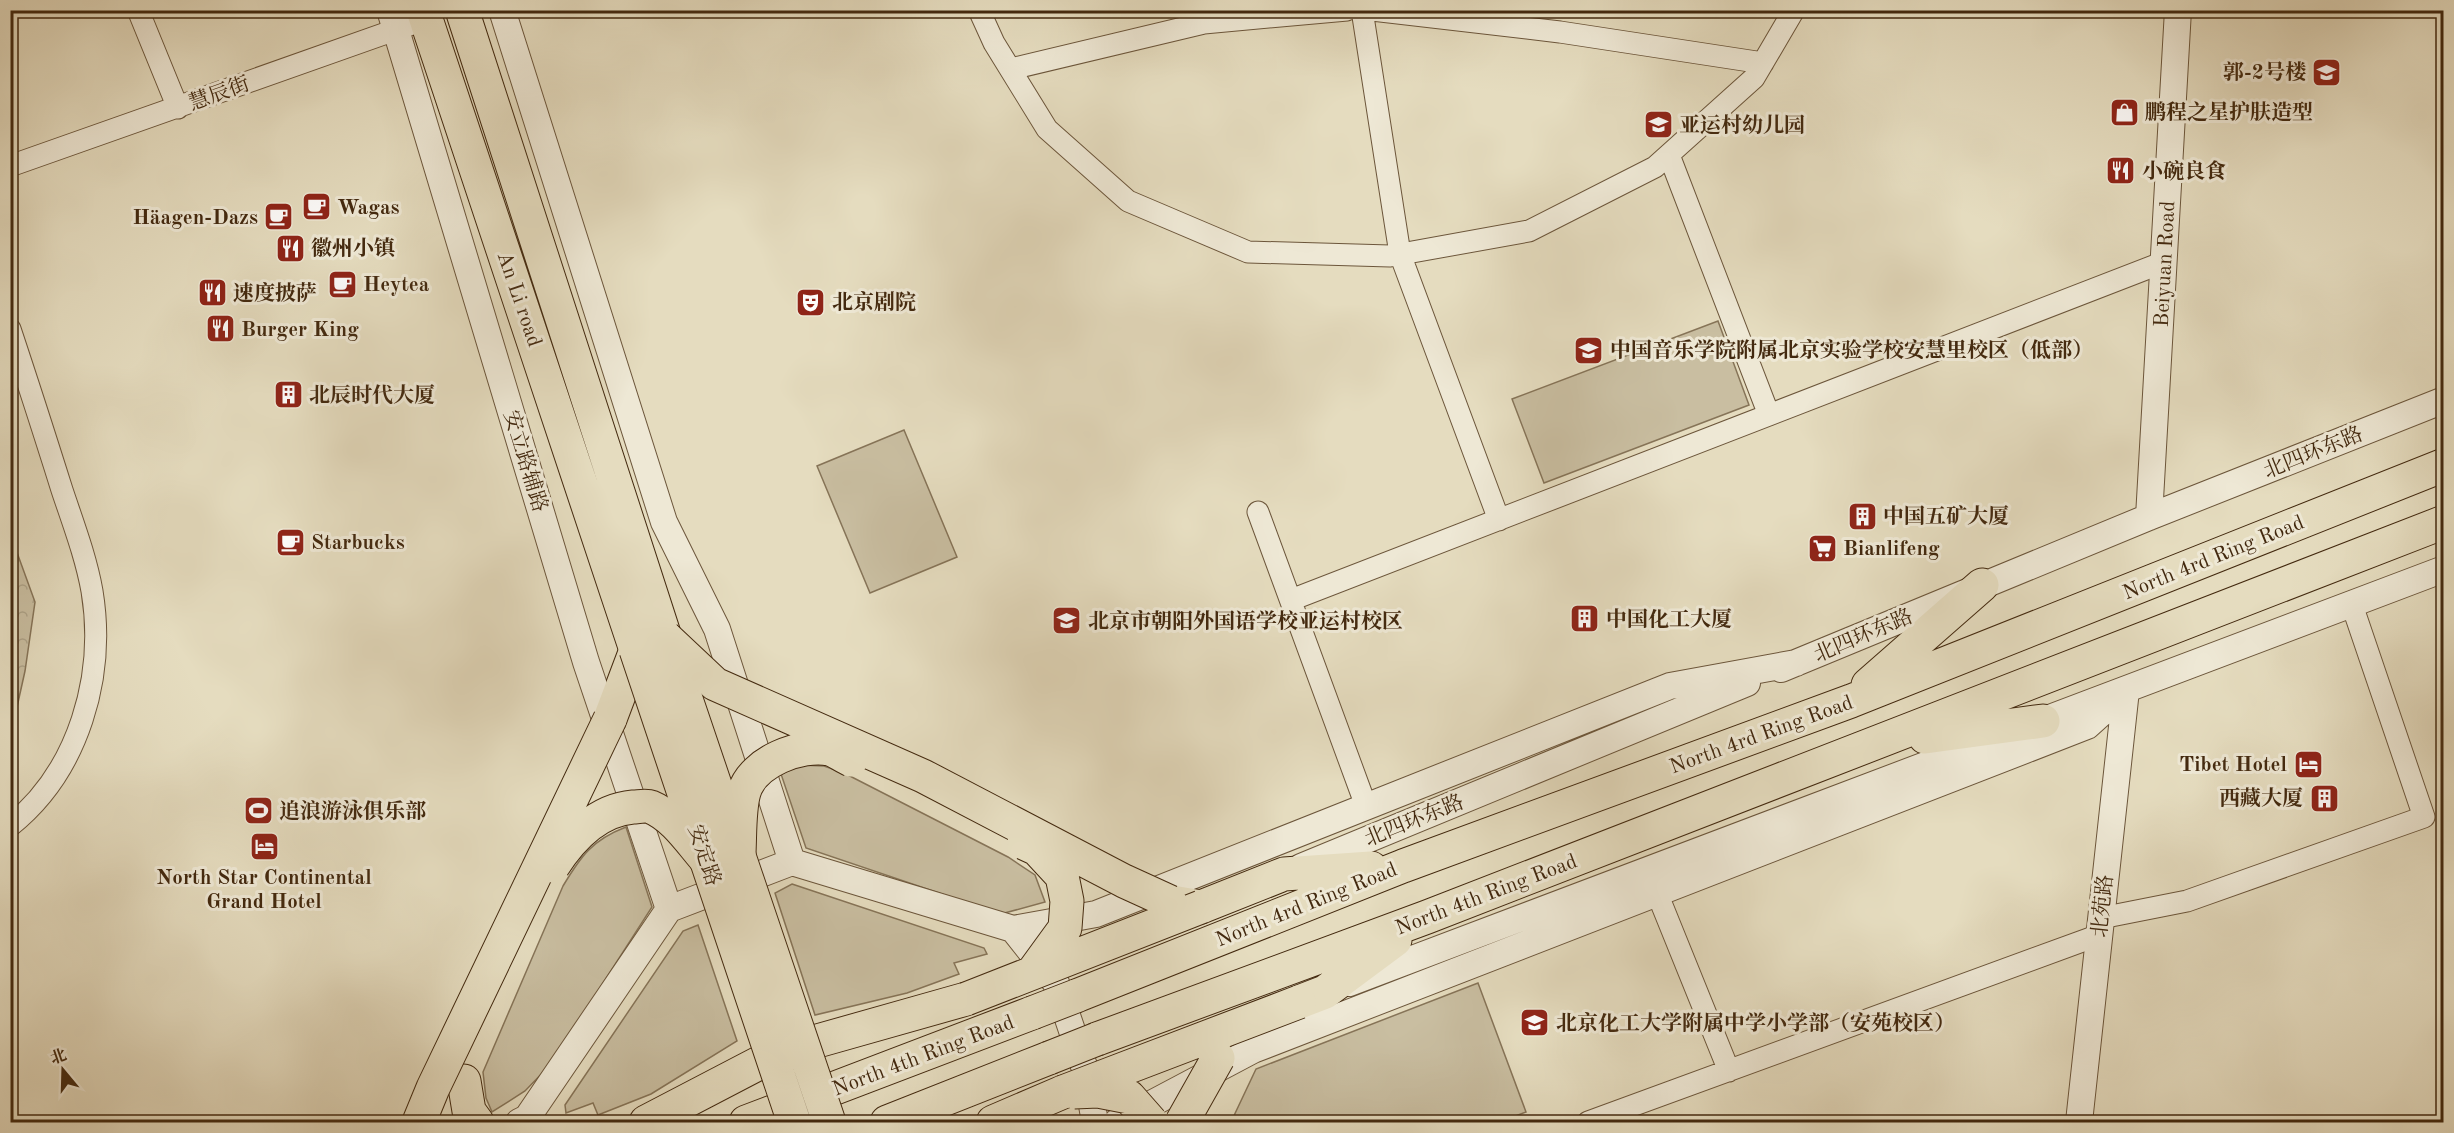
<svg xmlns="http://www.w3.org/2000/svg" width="2454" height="1133" viewBox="0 0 2454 1133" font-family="'Old Standard TT','Noto Serif SC',serif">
<defs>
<pattern id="park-crowns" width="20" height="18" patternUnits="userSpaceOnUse" patternTransform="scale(1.5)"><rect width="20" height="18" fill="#c9bea1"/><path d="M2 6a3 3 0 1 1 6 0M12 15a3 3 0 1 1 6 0" fill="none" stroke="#aea389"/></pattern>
</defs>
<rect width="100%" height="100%" fill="#e5dcbf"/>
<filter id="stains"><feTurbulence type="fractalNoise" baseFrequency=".00333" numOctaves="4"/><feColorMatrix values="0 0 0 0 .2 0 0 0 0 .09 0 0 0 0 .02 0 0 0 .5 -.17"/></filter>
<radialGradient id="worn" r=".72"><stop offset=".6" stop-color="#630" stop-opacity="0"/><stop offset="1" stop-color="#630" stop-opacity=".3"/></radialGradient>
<!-- grass -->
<path fill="#c9bea1" stroke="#867458" stroke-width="1.5" d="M1718,321L1749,405L1544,483L1512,399Z
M904,430L957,557L870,593L817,466Z
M800,765L824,766L844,773L1008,857L1035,875L1045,902L1001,914L806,848L781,774Z
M626,827L652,907L551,1064L525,1091L492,1112L486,1098L483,1072L563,886C581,856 592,840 626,827Z
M792,884L984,948L987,954L954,963L959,974L907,993L815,1015L775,893Z
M698,925L737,1041L651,1094L598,1115L593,1103L566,1113L565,1105L683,931Z
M1478,983L1526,1112L1500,1122H1231L1256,1069Z"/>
<!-- park -->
<path fill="url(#park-crowns)" stroke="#867458" stroke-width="1.5" d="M11,536L35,602L25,671L11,734Z"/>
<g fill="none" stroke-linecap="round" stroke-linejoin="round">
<defs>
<path id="minor" d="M138,10L178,108
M979,10L994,43L1047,129L1128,201L1248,252L1390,256L1529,231L1655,167L1754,78L1794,10
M1362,10L1400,254L1499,520
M1372,10L1560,32L1763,63
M1011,69L1204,23L1347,10
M1669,155L1769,415
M10,166L426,19
M10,329C28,383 45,436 62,490C73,523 86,557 92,591C106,676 79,771 10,826
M1258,512L1366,806
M1291,600L2164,262
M1657,893L1729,1071
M2101,918L2187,901L2424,817L2352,605
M1588,1122L2099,935"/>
<path id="tertiary" d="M390,10L586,662L669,909
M502,10L664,522L717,629L792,862
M2149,517L2178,10
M1781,669L2149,517L2444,400
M1301,867L1747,683
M1013,929L1056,983L1086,1072L1095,1122
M1349,983L2444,569
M519,1122L527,1118L669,909L792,862L1013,929L1096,914L1670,686L1796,663
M1117,1122L1253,1050L2087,726L2117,699
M2079,1122L2126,690"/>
<path id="primary" d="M423,10L636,650
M462,10L665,637"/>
<path id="trunk" d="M1868,685L1982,585
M610,719L636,650
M1925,737L2043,721
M1172,902L1201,907L1284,874L1371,868
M1076,996L1403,866L1851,701L2444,465
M1299,1002L1325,992L1395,940
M1097,1039L1427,917L2444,522
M464,1081L469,1111L477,1122
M646,1122L782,1051L966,999
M746,1122L1032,1013
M887,1122L1049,1058
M993,1122L1063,1092"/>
</defs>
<!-- minor casing -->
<use href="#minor" stroke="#6c563b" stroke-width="23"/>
<!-- tertiary casing -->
<use href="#tertiary" stroke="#6c563b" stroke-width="28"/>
<!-- primary casing -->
<use href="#primary" stroke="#43290f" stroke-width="35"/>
<!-- trunk casing -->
<use href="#trunk" stroke="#43290f" stroke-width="35"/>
<!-- minor -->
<use href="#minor" stroke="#eee8d5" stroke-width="21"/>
<!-- tertiary -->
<use href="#tertiary" stroke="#eee8d5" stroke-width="26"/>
<!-- primary -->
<use href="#primary" stroke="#e5dcbf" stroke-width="33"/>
<!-- trunk -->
<use href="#trunk" stroke="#e5dcbf" stroke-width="33"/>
<defs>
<path id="primary-bridge" d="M665,637L829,1122
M636,650L794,1122"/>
<path id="trunk-bridge" d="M665,637L715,684L923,776L1124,881L1170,902
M1024,843L1037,849L1062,876L1067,901L1065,928L1033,972
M739,853C740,835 739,809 744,792C753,762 800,743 830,749C836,751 844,757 851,760
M553,866C571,838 598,810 633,807C638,807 646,805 651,807C675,817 691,843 708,862
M966,999L1201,907
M1032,1013L1076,996
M1049,1058L1097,1039
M1063,1092L1299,1002
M1074,1092L1098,1091L1129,1097L1151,1122
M419,1122L433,1088L610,719
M1182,1122L1218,1058"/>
</defs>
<!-- primary-bridge casing -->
<use href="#primary-bridge" stroke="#43290f" stroke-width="35" stroke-linecap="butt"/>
<!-- trunk-bridge casing -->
<use href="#trunk-bridge" stroke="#43290f" stroke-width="35" stroke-linecap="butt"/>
<!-- primary-bridge -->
<use href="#primary-bridge" stroke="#e5dcbf" stroke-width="33"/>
<!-- trunk-bridge -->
<use href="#trunk-bridge" stroke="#e5dcbf" stroke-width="33"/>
</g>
<!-- icons -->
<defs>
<symbol id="school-square" viewBox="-11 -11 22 22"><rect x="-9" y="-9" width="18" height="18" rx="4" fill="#8f2418" stroke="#eee8d5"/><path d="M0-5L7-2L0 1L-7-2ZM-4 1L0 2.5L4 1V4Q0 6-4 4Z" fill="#fff"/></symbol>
<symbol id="shop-square" viewBox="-11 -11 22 22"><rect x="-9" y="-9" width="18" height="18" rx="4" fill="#8f2418" stroke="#eee8d5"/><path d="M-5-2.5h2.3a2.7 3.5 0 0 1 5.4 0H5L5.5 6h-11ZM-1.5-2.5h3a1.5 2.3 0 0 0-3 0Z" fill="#fff"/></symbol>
<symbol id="restaurant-square" viewBox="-11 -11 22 22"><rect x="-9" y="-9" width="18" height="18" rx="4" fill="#8f2418" stroke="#eee8d5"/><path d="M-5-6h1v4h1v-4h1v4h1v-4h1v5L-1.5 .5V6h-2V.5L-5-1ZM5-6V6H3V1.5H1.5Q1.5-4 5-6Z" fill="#fff"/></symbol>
<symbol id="cafe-square" viewBox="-11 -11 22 22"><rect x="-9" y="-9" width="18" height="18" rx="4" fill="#8f2418" stroke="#eee8d5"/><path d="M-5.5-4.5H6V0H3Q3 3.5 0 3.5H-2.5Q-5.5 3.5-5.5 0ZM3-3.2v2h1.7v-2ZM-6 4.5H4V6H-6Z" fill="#fff"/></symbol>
<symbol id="theatre-square" viewBox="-11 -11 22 22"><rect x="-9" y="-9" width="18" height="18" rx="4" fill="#8f2418" stroke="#eee8d5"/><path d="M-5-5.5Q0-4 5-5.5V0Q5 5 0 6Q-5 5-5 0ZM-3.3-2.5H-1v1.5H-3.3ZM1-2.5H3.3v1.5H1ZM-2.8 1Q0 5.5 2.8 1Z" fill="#fff"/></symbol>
<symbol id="building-square" viewBox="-11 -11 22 22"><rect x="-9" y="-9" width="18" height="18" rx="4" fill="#8f2418" stroke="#eee8d5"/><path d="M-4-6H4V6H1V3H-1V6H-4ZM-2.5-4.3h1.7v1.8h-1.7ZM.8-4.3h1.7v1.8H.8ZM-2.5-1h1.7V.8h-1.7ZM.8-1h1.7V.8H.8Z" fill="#fff"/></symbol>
<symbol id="supermarket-square" viewBox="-11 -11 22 22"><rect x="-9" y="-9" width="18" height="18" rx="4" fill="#8f2418" stroke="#eee8d5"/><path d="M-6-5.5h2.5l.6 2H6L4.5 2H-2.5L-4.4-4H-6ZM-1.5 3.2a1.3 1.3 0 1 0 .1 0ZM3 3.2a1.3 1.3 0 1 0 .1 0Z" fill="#fff"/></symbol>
<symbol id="hotel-square" viewBox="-11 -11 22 22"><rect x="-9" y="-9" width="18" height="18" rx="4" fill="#8f2418" stroke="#eee8d5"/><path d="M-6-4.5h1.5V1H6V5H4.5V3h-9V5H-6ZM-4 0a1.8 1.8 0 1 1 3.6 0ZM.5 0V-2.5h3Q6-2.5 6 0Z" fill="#fff"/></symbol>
<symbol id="stadium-square" viewBox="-11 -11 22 22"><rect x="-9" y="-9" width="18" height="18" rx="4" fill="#8f2418" stroke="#eee8d5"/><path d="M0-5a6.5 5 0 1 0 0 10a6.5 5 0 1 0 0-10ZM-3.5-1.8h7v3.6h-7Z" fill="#fff"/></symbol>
</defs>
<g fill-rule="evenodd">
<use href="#school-square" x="2310" y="56" width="33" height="33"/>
<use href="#shop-square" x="2108" y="96" width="33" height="33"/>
<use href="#school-square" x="1642" y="108" width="33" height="33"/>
<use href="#restaurant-square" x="2104" y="154" width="33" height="33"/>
<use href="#cafe-square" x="300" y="190" width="33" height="33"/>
<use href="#cafe-square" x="262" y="200" width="33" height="33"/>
<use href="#restaurant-square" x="274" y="232" width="33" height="33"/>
<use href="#cafe-square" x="326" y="268" width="33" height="33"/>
<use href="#restaurant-square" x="196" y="276" width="33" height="33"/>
<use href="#theatre-square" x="794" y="286" width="33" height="33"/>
<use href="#restaurant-square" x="204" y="312" width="33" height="33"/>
<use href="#school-square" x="1572" y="334" width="33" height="33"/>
<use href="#building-square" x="272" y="378" width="33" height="33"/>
<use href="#building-square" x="1846" y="500" width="33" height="33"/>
<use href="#cafe-square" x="274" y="526" width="33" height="33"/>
<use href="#supermarket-square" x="1806" y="532" width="33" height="33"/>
<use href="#building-square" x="1568" y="602" width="33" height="33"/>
<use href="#school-square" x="1050" y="604" width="33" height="33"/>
<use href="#hotel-square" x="2292" y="748" width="33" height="33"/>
<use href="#building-square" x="2308" y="782" width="33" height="33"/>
<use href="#stadium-square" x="242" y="794" width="33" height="33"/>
<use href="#hotel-square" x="248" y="830" width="33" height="33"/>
<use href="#school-square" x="1518" y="1006" width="33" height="33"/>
</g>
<g text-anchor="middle" stroke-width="6" stroke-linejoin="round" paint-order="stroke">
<!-- poi labels -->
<g font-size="21" font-weight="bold" fill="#43290f" stroke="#eee8d5" text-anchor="start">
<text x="2306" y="79" text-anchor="end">郭-2号楼</text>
<text x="2145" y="119">鹏程之星护肤造型</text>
<text x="1679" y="132">亚运村幼儿园</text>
<text x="2142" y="178">小碗良食</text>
<text x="337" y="214">Wagas</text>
<text x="258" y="224" text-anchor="end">Häagen-Dazs</text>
<text x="311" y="255">徽州小镇</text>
<text x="363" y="291">Heytea</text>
<text x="233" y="300">速度披萨</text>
<text x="832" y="309">北京剧院</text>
<text x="241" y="336">Burger King</text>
<text x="1610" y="357">中国音乐学院附属北京实验学校安慧里校区（低部）</text>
<text x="309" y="402">北辰时代大厦</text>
<text x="1883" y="523">中国五矿大厦</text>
<text x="311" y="549">Starbucks</text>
<text x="1843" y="555">Bianlifeng</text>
<text x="1606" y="626">中国化工大厦</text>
<text x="1088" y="628">北京市朝阳外国语学校亚运村校区</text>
<text x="2287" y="771" text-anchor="end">Tibet Hotel</text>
<text x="2303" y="805" text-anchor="end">西藏大厦</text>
<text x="279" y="818">追浪游泳俱乐部</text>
<text x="264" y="884" text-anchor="middle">North Star Continental<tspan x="264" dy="24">Grand Hotel</tspan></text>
<text x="1556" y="1030">北京化工大学附属中学小学部（安苑校区）</text>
</g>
<!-- street labels -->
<g font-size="21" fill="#43290f" stroke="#eee8d5">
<text transform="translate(219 93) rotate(-20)" y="7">慧辰街</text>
<text transform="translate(2164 264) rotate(-87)" y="7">Beiyuan Road</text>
<text transform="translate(520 299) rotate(71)" y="7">An Li road</text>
<text transform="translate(2313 452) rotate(-22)" y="7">北四环东路</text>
<text transform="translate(526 461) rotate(73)" y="7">安立路辅路</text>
<text transform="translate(2213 557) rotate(-22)" y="7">North 4rd Ring Road</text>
<text transform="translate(1863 635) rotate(-23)" y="7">北四环东路</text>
<text transform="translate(1761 734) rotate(-20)" y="7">North 4rd Ring Road</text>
<text transform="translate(1414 820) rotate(-22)" y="7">北四环东路</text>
<text transform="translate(705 855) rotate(72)" y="7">安定路</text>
<text transform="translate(1486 894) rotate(-21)" y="7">North 4th Ring Road</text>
<text transform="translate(1306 904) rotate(-22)" y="7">North 4rd Ring Road</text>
<text transform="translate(2102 906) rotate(-84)" y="7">北苑路</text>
<text transform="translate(923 1055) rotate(-21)" y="7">North 4th Ring Road</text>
</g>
</g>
<!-- margin -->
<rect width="2454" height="1133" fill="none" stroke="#e5dcbf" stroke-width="36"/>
<rect x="12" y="12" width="2430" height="1109" fill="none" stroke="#43290f" stroke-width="3"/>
<rect x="18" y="18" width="2418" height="1097" fill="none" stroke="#43290f" stroke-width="1.5"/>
<!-- north arrow -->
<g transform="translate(63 1070) rotate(341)" stroke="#eee8d5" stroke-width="4.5" paint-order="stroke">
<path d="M0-4.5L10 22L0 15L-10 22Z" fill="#43290f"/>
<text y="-9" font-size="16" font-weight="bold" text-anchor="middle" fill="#43290f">北</text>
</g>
<rect width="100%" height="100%" filter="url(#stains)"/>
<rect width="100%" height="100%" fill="url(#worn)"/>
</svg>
